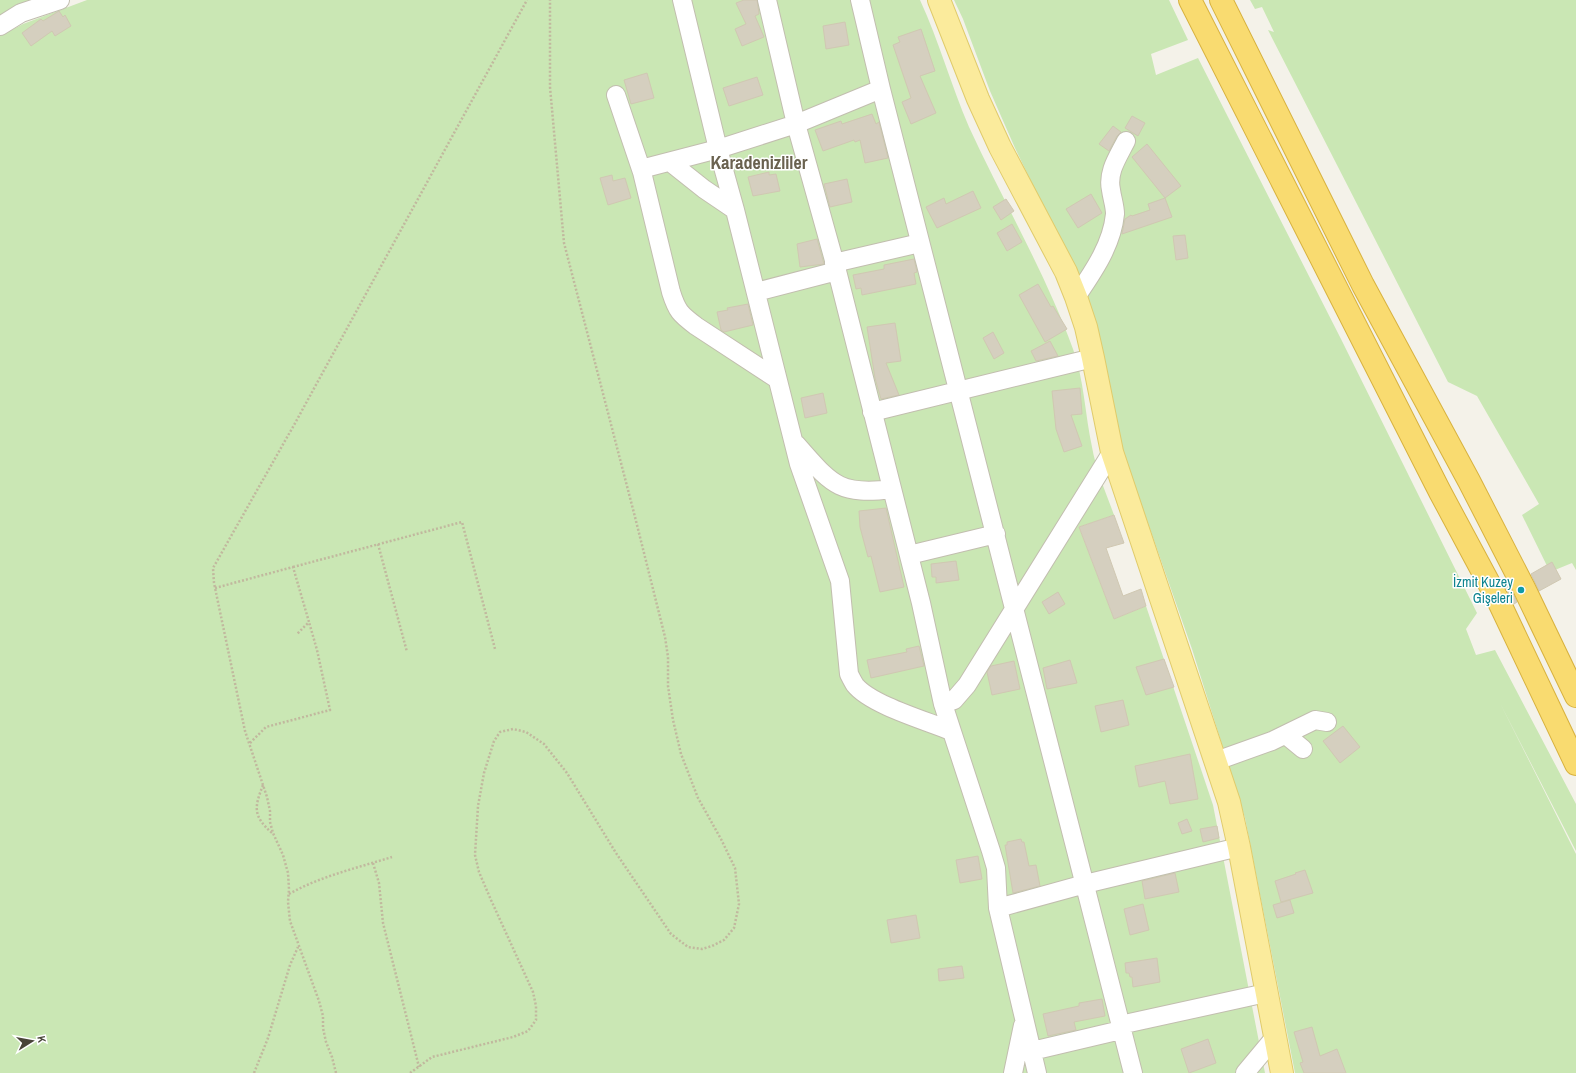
<svg xmlns="http://www.w3.org/2000/svg" width="1576" height="1073" viewBox="0 0 1576 1073" font-family="'Archivo Narrow',sans-serif">
<rect width="100%" height="100%" fill="#f4f2e9"/>
<!-- green -->
<path fill="#cae7b4" d="M0,0H34L0,16Z
M87,0H920C939,41 951,85 969,127C1003,201 1045,272 1073,349C1084,379 1085,415 1092,447C1096,470 1106,493 1114,515L1079,527L1114,619L1146,606L1213,805L1265,1073H0V36L23,24Z
M954,0H1169L1188,40L1151,54L1156,75L1198,58L1341,339L1477,613L1466,629L1476,655L1495,650L1576,804V851L1500,703L1576,854V1073H1295L1245,818L1192,649L1122,449L1057,236L1015,148L990,91L963,19Z
M1250,0H1576V570L1572,563L1550,572L1522,515L1539,504L1477,396L1448,382L1268,30L1274,32L1262,7L1255,9Z"/>
<!-- building -->
<path fill="#d5cfbf" stroke="#d0c8b2" d="M744,0H757L759,14L755,16L764,37L742,46L735,29L746,24L736,3Z
M59,11L63,17L65,15L71,26L55,36L52,31L31,46L22,33L41,19L43,21Z
M845,22L849,45L826,49L823,26Z
M921,29L935,71L920,76L936,113L911,124L902,102L911,98L893,45L900,42L898,37Z
M647,73L654,98L631,104L624,80Z
M757,77L763,95L729,106L723,88Z
M872,114L876,124L879,122L888,158L865,163L860,140L855,142L854,140L823,151L815,130L841,121L842,124Z
M1132,116L1145,123L1138,136L1125,128Z
M1113,126L1121,132L1117,136L1109,151L1099,144Z
M1147,144L1181,186L1165,198L1172,217L1122,234L1125,219L1131,215L1132,216L1150,210L1148,204L1165,198L1132,157Z
M769,172V175L776,174L780,191L753,196L748,177Z
M612,175L613,181L625,178L631,198L608,205L600,178Z
M847,179L852,202L830,207L824,184Z
M973,191L981,208L937,228L926,207L944,198L946,204Z
M1091,194L1102,213L1078,228L1066,209Z
M1006,199L1014,211L1001,220L993,207Z
M1012,224L1022,242L1007,251L997,233Z
M1185,235L1188,258L1176,260L1173,236Z
M817,239L824,264L800,267L797,244Z
M914,259L917,272L914,273L916,284L862,295L861,288L856,289L853,275L884,269V265Z
M1038,284L1051,307L1053,306L1067,329L1045,342L1019,295Z
M748,304L753,325L724,332L721,330L717,312L728,310L727,308Z
M895,323L901,361L886,363L899,395L881,399L875,378L867,327Z
M993,332L1004,353L994,359L983,338Z
M1050,341L1058,356L1036,361L1031,351Z
M1080,388L1082,414L1071,415L1082,446L1064,452L1056,429L1052,391Z
M823,393L827,413L805,418L801,398Z
M886,508L904,587L880,592L871,556L868,557L860,527L859,511Z
M1114,515L1124,543L1106,548L1123,596L1141,589L1146,606L1114,619L1079,527Z
M956,561L959,580L936,583V577H932L931,564Z
M1552,562L1561,579L1539,591L1531,574Z
M1509,585L1517,602L1514,604L1505,587Z
M1058,592L1065,604L1049,614L1042,602Z
M919,646L924,666L871,678L867,660L907,652L906,649Z
M1164,659L1174,687L1146,695L1136,667Z
M1070,660L1077,683L1047,689L1043,668Z
M1014,661L1020,689L992,695L987,672L991,666Z
M1123,700L1129,725L1101,732L1095,706Z
M1343,726L1360,747L1340,763L1323,741Z
M1190,754L1198,799L1170,804L1165,781L1139,787L1135,766Z
M1187,819L1192,831L1182,834L1178,823Z
M1217,826L1219,838L1203,842L1200,829Z
M1021,839L1022,842H1024L1029,866L1036,865L1040,886L1013,893L1005,845H1007V842Z
M978,856L982,879L960,883L956,860Z
M1305,870L1313,893L1281,902L1275,881L1296,874L1295,873Z
M1175,873L1179,892L1145,899L1142,881Z
M1290,900L1294,913L1277,918L1273,905Z
M1143,904L1149,930L1130,935L1124,909Z
M916,915L920,938L891,943L887,920Z
M1157,958L1160,982L1133,987L1132,977H1130L1129,973H1126L1125,963Z
M962,966L964,978L939,981L938,969Z
M1102,999L1105,1016L1074,1022L1076,1030L1048,1036L1043,1014L1079,1006V1003Z
M1312,1027L1320,1056L1337,1049L1346,1073H1304L1300,1063L1303,1062L1294,1032Z
M1208,1039L1216,1063L1189,1073L1181,1049Z"/>
<g fill="none" stroke-linecap="round" stroke-linejoin="round">
<defs>
<path id="minor" d="M682,0L718,149L735,210L799,464L840,581L849,674C851,678 853,682 855,685C871,705 927,721 951,731
M767,0L796,124L837,271L921,603L943,704L991,851L996,868L998,908L1037,1073
M860,0L881,89L1133,1073
M0,26L21,13L60,0
M616,95L642,172L671,292C677,311 680,314 696,326L777,379
M670,162L704,189L735,210
M641,169L718,149L796,124L881,89
M834,263L920,243
M756,292L837,271
M1076,297C1093,272 1112,245 1115,214C1115,206 1112,198 1111,190C1107,172 1118,157 1126,141
M872,412L1093,358
M796,444C831,483 837,496 892,489
M909,555L996,534
M943,704L954,700L967,685L1112,452
M1286,735L1303,749
M1216,761L1272,741L1315,720L1327,722
M998,908L1085,884L1239,847
M1120,1025L1266,993
M1032,1051L1121,1030
M1013,1073L1023,1025
M1245,1073L1275,1037"/>
<path id="major" d="M939,0L978,99L1000,147L1066,272L1076,297L1086,327L1093,358L1112,452L1229,802L1239,847L1282,1073"/>
<path id="highway" d="M1190,0L1440,492L1499,602L1576,764
M1221,0L1363,285L1469,481L1524,588L1576,696"/>
</defs>
<!-- minor casing -->
<use href="#minor" stroke="#c2beaf" stroke-width="20"/>
<!-- major casing -->
<use href="#major" stroke="#e0cb6b" stroke-width="24"/>
<!-- highway casing -->
<use href="#highway" stroke="#d8b23f" stroke-width="24"/>
<!-- path -->
<path stroke="#c1b89e" stroke-width="2.5" stroke-dasharray="2 2" stroke-linecap="butt" d="M378,544L407,652
M293,567L462,522L495,649
M215,588L293,567L309,622L297,634
M250,743L266,727L330,710L317,650L309,622
M263,785C254,808 253,816 272,833
M373,863L379,883L383,923L419,1067
M289,894C321,876 357,868 392,857
M254,1073L268,1038L290,965L298,947
M336,1073L332,1057L326,1042L323,1028V1016L319,1001L290,921L288,902L289,889L288,873L283,855L273,833L270,822V811L267,797L245,731L214,583L213,568L294,425L527,0
M410,1073L432,1057L513,1037L528,1031L536,1020V1006L533,992L491,900L479,872L475,855L478,806L484,773L494,741L500,732L513,729L526,732L544,744L567,773L616,853L671,934L688,947L702,949L712,946L724,940L734,928L739,904L735,868L721,839L698,798L681,754L673,720L668,686V657L665,637L635,517L564,243L550,87V0"/>
<!-- minor -->
<use href="#minor" stroke="#fff" stroke-width="18"/>
<!-- major -->
<use href="#major" stroke="#fbeb9c" stroke-width="22"/>
<!-- highway -->
<use href="#highway" stroke="#f9db70" stroke-width="22"/>
</g>
<!-- markers -->
<circle fill="#0f9aa8" stroke="#fff" stroke-width="1.5" cx="1521" cy="590" r="4"/>
<g text-anchor="middle" stroke-width="3" stroke-linejoin="round" paint-order="stroke">
<!-- culture labels -->
<g font-size="14" fill="#0d838f" stroke="#fff" text-anchor="end">
<text x="1513" y="587">İzmit Kuzey<tspan x="1513" dy="16">Gişeleri</tspan></text>
</g>
<!-- district labels -->
<g font-size="18" font-weight="bold" fill="#6a624f" stroke="#fff">
<text x="759" y="169">Karadenizliler</text>
</g>
</g>
<!-- north arrow -->
<g transform="translate(32 1041) rotate(79)" stroke="#ffffff" stroke-width="3" paint-order="stroke">
<path d="M0-3L7 15L0 10L-7 15Z" fill="#484338"/>
<text y="-6" font-size="11" font-weight="bold" text-anchor="middle" fill="#484338">K</text>
</g>
</svg>
